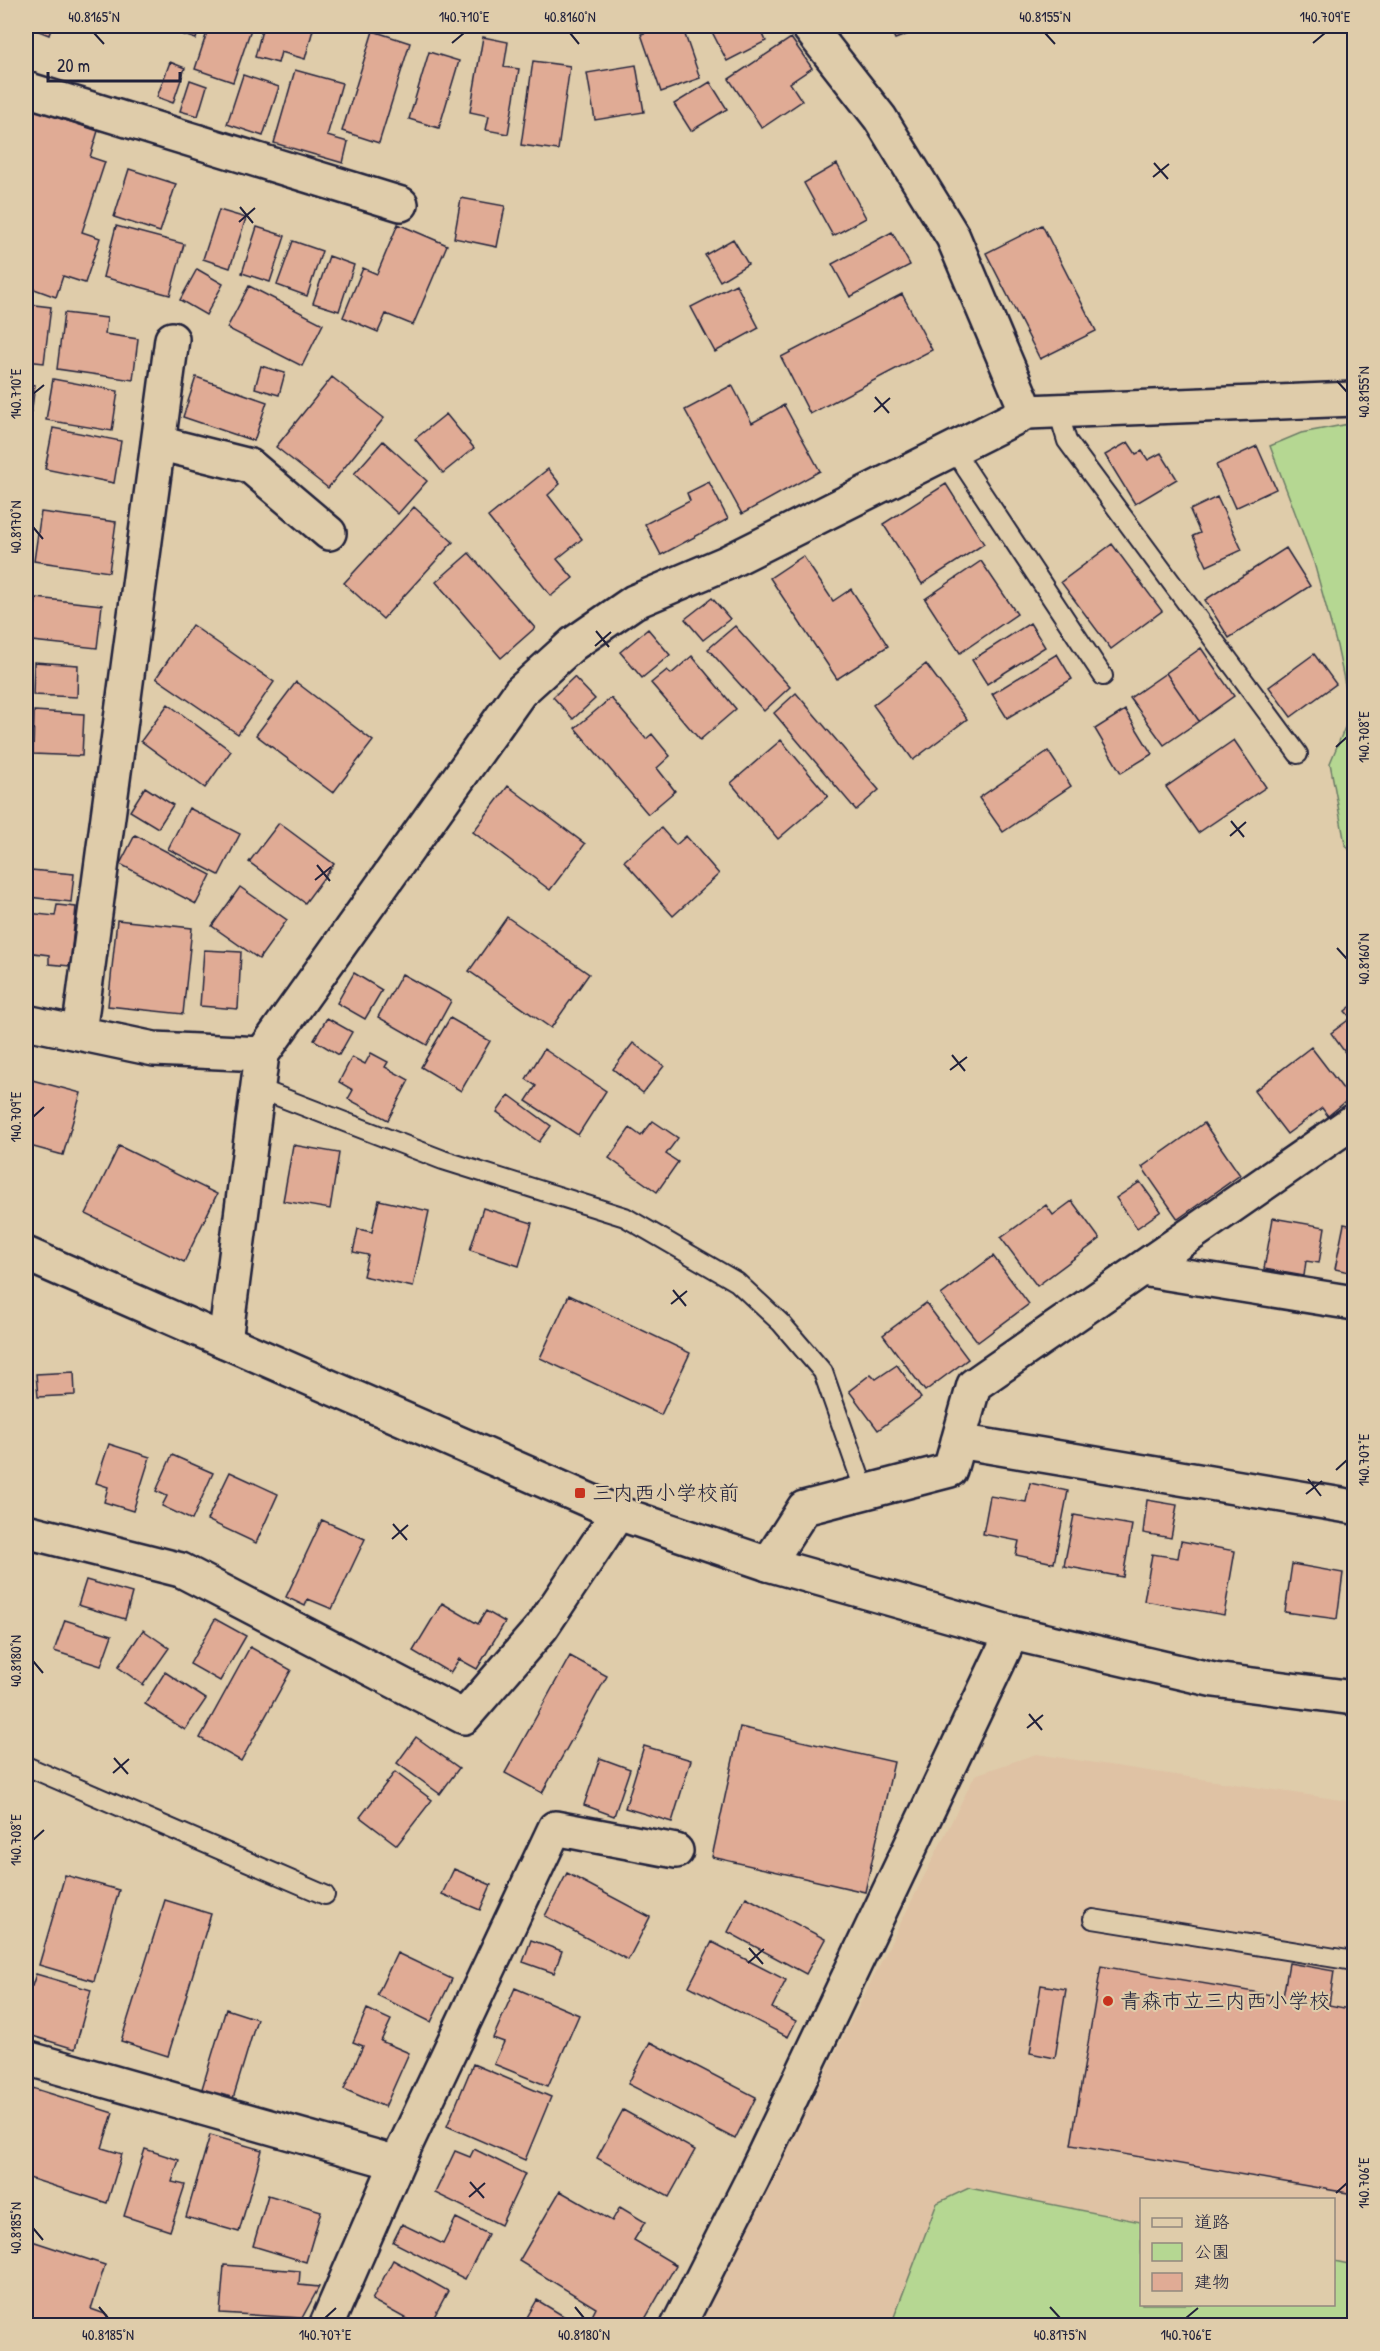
<svg xmlns="http://www.w3.org/2000/svg" width="1380" height="2351" viewBox="0 0 1380 2351" font-family="'Patrick Hand','Klee One',sans-serif">
<rect width="100%" height="100%" fill="#dfccaa"/>
<filter id="ink" filterUnits="userSpaceOnUse"><feTurbulence type="fractalNoise" baseFrequency=".0167" numOctaves="2"/><feDisplacementMap in="SourceGraphic" scale="12" xChannelSelector="R" yChannelSelector="G"/><feConvolveMatrix kernelMatrix="1 2 1 2 8 2 1 2 1" color-interpolation-filters="sRGB"/></filter>
<g filter="url(#ink)">
<!-- built -->
<path fill="#dfc2a4" fill-rule="evenodd" d="M1036,1754L1354,1802V2325L698,2326L975,1775ZM1142,2200H1334V2304H1142Z"/>
<!-- green -->
<path fill="#b5d792" stroke="#6c7c66" stroke-width="1.5" d="M1354,423V856L1345,844L1330,763L1351,713L1337,646L1314,563L1270,446L1301,433Z
M969,2188L1141,2222L1142,2304H1334V2261L1354,2265V2325H891L937,2203Z"/>
<!-- building -->
<path fill="#e0ab95" stroke="#22223b" stroke-width="1.5" d="M26,26H52L49,35Z
M160,26H200L196,39L160,27Z
M209,26H252L233,82L195,69Z
M263,26H314L305,59L281,52L278,63L255,57Z
M667,26H682L700,78L661,92L641,34Z
M709,26H774L762,32L766,41L727,61Z
M889,26H930L895,39Z
M373,31L410,43L379,143L342,131Z
M483,37L508,42L504,67L519,69L508,134L486,130L489,116L470,112Z
M791,38L812,68L790,83L802,101L762,128L729,79Z
M429,52L459,61L439,128L409,119Z
M533,61L570,66L558,150L521,145Z
M170,62L185,68L173,103L157,97Z
M636,65L644,112L595,120L587,73Z
M295,70L342,83L327,136L348,142L343,163L274,143Z
M243,75L279,87L263,136L227,124Z
M190,80L207,86L198,116L180,111Z
M710,82L727,109L691,131L674,104Z
M26,107L98,131L90,157L105,162L82,232L100,238L85,283L63,276L56,297L26,286Z
M837,164L866,218L833,236L804,183Z
M129,169L176,184L160,232L114,217Z
M461,198L505,206L497,247L454,238Z
M219,210L246,218L230,268L203,259Z
M398,224L447,245L413,325L386,314L378,332L343,317L363,268L377,274Z
M1042,225L1096,331L1040,359L986,253Z
M116,226L184,244L170,295L103,277Z
M257,227L285,236L270,282L242,273Z
M892,232L910,265L850,297L832,264Z
M733,239L748,264L720,281L705,255Z
M293,241L322,251L307,296L277,285Z
M329,256L354,265L339,311L313,303Z
M197,269L223,284L206,315L180,300Z
M736,284L759,328L715,352L691,307Z
M249,286L323,324L302,366L227,328Z
M902,294L932,350L810,414L781,357Z
M26,304L51,307L44,363L26,361Z
M64,313L107,318L105,334L138,339L133,380L57,369Z
M261,366L285,373L279,395L255,388Z
M196,377L267,402L254,441L183,417Z
M332,377L384,418L328,488L276,447Z
M53,379L118,391L112,431L46,420Z
M26,384L35,385L28,437H26Z
M732,385L752,423L784,405L820,471L742,514L685,410Z
M446,414L474,448L443,473L415,439Z
M53,428L121,441L114,483L45,469Z
M383,441L427,481L398,514L354,474Z
M1128,442L1136,454L1142,451L1148,460L1161,453L1177,479L1135,504L1105,455Z
M1257,446L1276,489L1235,508L1216,465Z
M548,469L560,484L548,495L582,539L557,559L573,578L551,596L488,517Z
M709,482L728,519L661,555L645,524L690,501L687,493Z
M946,484L984,544L922,584L883,524Z
M1217,497L1242,550L1207,566L1193,536L1200,533L1190,510Z
M414,507L453,542L383,619L344,583Z
M41,512L116,522L109,572L34,561Z
M1112,544L1162,611L1111,649L1061,582Z
M1286,548L1310,586L1229,638L1205,600Z
M469,553L535,628L501,658L436,582Z
M803,556L833,601L851,589L888,646L837,679L770,578Z
M981,561L1017,614L960,653L925,599Z
M36,598L102,605L97,648L32,641Z
M712,598L730,619L703,640L685,619Z
M1030,623L1045,647L987,684L972,660Z
M192,625L274,682L238,734L156,678Z
M735,626L790,687L764,711L708,649Z
M648,629L670,655L642,678L620,652Z
M1201,648L1234,696L1199,721L1166,673Z
M1057,654L1072,679L1007,718L992,694Z
M1314,654L1336,684L1291,717L1269,687Z
M692,656L736,709L700,740L651,683L667,670L671,674Z
M34,662L78,665L77,697L33,695Z
M926,664L967,719L913,760L873,705Z
M1166,673L1199,721L1164,745L1130,698Z
M574,677L595,699L573,719L553,697Z
M296,682L373,741L333,793L256,735Z
M796,693L879,790L856,810L774,713Z
M611,698L646,739L652,734L670,756L657,768L675,791L648,814L575,728Z
M168,704L231,751L205,788L141,741Z
M1125,710L1152,754L1121,773L1095,729Z
M34,711L84,714L82,756L33,754Z
M781,740L828,796L778,839L731,783Z
M1234,740L1266,787L1198,833L1166,787Z
M1048,751L1071,786L1003,832L979,798Z
M508,786L585,844L550,890L473,832Z
M145,787L173,805L158,828L130,811Z
M189,808L240,834L219,875L168,849Z
M279,823L334,864L305,903L249,862Z
M661,828L676,845L686,836L719,874L673,916L624,861Z
M135,835L211,875L196,904L120,864Z
M31,870L74,874L71,902L29,897Z
M240,887L287,920L259,959L212,926Z
M57,905L76,907L70,966L49,964V955L26,952L28,913L55,916Z
M507,917L589,974L551,1028L469,971Z
M117,920L192,928L183,1014L108,1006Z
M204,950L241,952L238,1009L200,1006Z
M354,973L382,990L365,1019L337,1003Z
M402,974L451,1001L427,1045L378,1017Z
M1354,1004V1065L1331,1033L1351,1018L1345,1011Z
M327,1018L352,1032L339,1055L314,1040Z
M450,1018L490,1041L461,1091L421,1067Z
M633,1043L664,1066L643,1093L613,1069Z
M1311,1047L1350,1098L1328,1116L1322,1108L1287,1134L1254,1091Z
M544,1049L606,1091L578,1135L526,1101L536,1086L526,1079Z
M371,1053L388,1062L385,1067L409,1080L388,1120L348,1099L353,1090L339,1082L352,1057L365,1064Z
M32,1080L81,1093L63,1155L26,1145V1103Z
M509,1095L551,1126L539,1142L497,1112Z
M653,1121L678,1138L666,1154L678,1162L657,1192L609,1158L630,1128L641,1136Z
M1204,1123L1240,1175L1178,1219L1142,1167Z
M293,1145L339,1153L330,1209L283,1201Z
M119,1146L217,1194L184,1262L86,1214Z
M1140,1182L1161,1211L1137,1228L1116,1198Z
M379,1200L429,1211L413,1287L363,1276L368,1255L353,1252L358,1229L372,1232Z
M1072,1201L1100,1239L1037,1286L1001,1238L1046,1205L1053,1215Z
M483,1208L532,1223L519,1266L470,1250Z
M1273,1218L1325,1227L1319,1263L1306,1261L1304,1276L1264,1269Z
M1344,1224L1354,1226V1273L1335,1269Z
M993,1256L1029,1304L978,1342L941,1295Z
M569,1295L690,1353L661,1415L540,1358Z
M926,1303L968,1359L925,1391L883,1335Z
M897,1365L921,1398L878,1430L849,1391L871,1374L876,1379Z
M74,1372L75,1395L38,1397L36,1374Z
M109,1444L150,1457L133,1511L104,1502L108,1487L96,1483Z
M172,1455L213,1473L192,1520L162,1506L167,1496L156,1491Z
M230,1472L278,1494L256,1543L207,1520Z
M1030,1483L1068,1491L1054,1563L1016,1555L1019,1541L983,1534L990,1496L1026,1502Z
M1147,1500L1177,1505L1171,1538L1143,1533Z
M1074,1515L1132,1525L1123,1577L1064,1566Z
M322,1520L365,1539L332,1609L308,1599L305,1606L286,1597Z
M1181,1541L1235,1551L1224,1615L1144,1601L1152,1554L1178,1558Z
M1292,1564L1343,1573L1337,1619L1285,1612Z
M86,1580L132,1593L125,1619L78,1605Z
M442,1603L478,1624L486,1611L505,1622L477,1669L459,1659L450,1673L413,1651Z
M215,1619L246,1636L220,1681L190,1664Z
M65,1620L112,1635L101,1666L54,1651Z
M143,1630L169,1648L143,1685L118,1667Z
M250,1647L291,1670L241,1761L200,1738Z
M570,1656L607,1676L542,1793L505,1773Z
M165,1672L206,1699L185,1730L145,1704Z
M740,1727L894,1762L865,1892L712,1857Z
M416,1737L459,1768L440,1794L397,1763Z
M644,1746L691,1760L672,1822L625,1808Z
M600,1758L630,1769L614,1816L584,1805Z
M395,1772L432,1800L397,1845L360,1817Z
M454,1869L491,1885L480,1910L442,1894Z
M567,1873L650,1917L628,1960L545,1916Z
M65,1875L119,1890L94,1981L39,1965Z
M746,1897L825,1939L806,1974L728,1932Z
M165,1900L211,1914L168,2056L121,2041Z
M531,1940L562,1951L554,1973L523,1962Z
M712,1942L786,1980L772,2008L796,2021L788,2037L689,1986Z
M397,1953L452,1979L431,2022L377,1995Z
M1289,1963L1334,1971L1329,2005L1354,2010V2194L1071,2145L1101,1966L1283,1997Z
M36,1974L91,1990L75,2049L26,2034V1984L32,1986Z
M1041,1985L1066,1989L1055,2058L1030,2053Z
M515,1988L579,2015L548,2086L494,2064L504,2042L493,2038Z
M226,2009L257,2019L232,2102L201,2092Z
M367,2009L391,2020L381,2041L409,2053L385,2107L344,2089L363,2046L353,2042Z
M650,2042L756,2097L735,2139L628,2084Z
M473,2064L551,2097L525,2160L447,2126Z
M26,2086L113,2113L102,2148L122,2154L107,2203L26,2177Z
M623,2110L695,2150L669,2197L597,2158Z
M210,2135L262,2150L239,2232L186,2217Z
M145,2149L179,2160L172,2182L185,2185L170,2231L124,2216Z
M474,2149L525,2174L501,2225L435,2193L455,2151L470,2157Z
M560,2191L612,2221L620,2207L645,2222L634,2240L676,2265L641,2326H599L590,2320L596,2308L519,2261Z
M268,2195L321,2211L306,2262L253,2246Z
M456,2218L488,2234L465,2279L393,2242L402,2224L443,2244Z
M26,2239L105,2265L91,2309L108,2315L104,2326H26Z
M393,2260L448,2291L429,2326H419L372,2300Z
M224,2265L300,2271L299,2285L319,2287L302,2318L220,2313Z
M537,2300L580,2326H522Z"/>
<g fill="none" stroke-linecap="round" stroke-linejoin="round">
<defs>
<path id="service" d="M1058,411L1067,441L1298,754
M953,449L1103,676
M257,1088L443,1160L625,1217L737,1282L781,1323L823,1372L865,1492
M26,1766L325,1895
M1093,1919L1354,1961"/>
<path id="minor" d="M808,26L880,118L953,237L1027,412
M26,89L401,204
M158,443L250,466L329,533
M26,1022L154,1049L262,1054
M79,1033L172,339
M1142,1269L1354,1303
M225,1341L262,1054L520,692L573,644L634,602L726,563L1027,412L1354,399
M958,1441L1354,1507
M26,1531L181,1570L464,1717L542,1627L618,1513
M768,1564L804,1508L950,1470L974,1385L1354,1121
M26,2058L397,2163L326,2326
M397,2163L555,1828L676,1851
M678,2326L753,2178L1012,1633"/>
<path id="tertiary" d="M26,1254L618,1513L768,1564L1012,1633L1214,1680L1354,1698"/>
</defs>
<!-- service casing -->
<use href="#service" stroke="#22223b" stroke-width="22"/>
<!-- minor casing -->
<use href="#minor" stroke="#22223b" stroke-width="38"/>
<!-- tertiary casing -->
<use href="#tertiary" stroke="#22223b" stroke-width="38"/>
<!-- service -->
<use href="#service" stroke="#dfccaa" stroke-width="18"/>
<!-- minor -->
<use href="#minor" stroke="#dfccaa" stroke-width="33"/>
<!-- tertiary -->
<use href="#tertiary" stroke="#dfccaa" stroke-width="33"/>
</g>
</g>
<!-- ticks -->
<path fill="none" stroke="#22223b" stroke-width="2" d="M94,33L104,44M570,33L579,44M1045,33L1055,44M452,43L464,33M1313,43L1325,33M1154,163L1168,179M1153,177L1169,164M240,207L253,223M239,222L255,208M1337,381L1347,392M33,394L44,385M875,397L889,413M874,412L890,398M33,527L43,539M596,631L609,647M595,646L611,632M1336,747L1347,737M1231,821L1244,837M1230,836L1246,822M317,865L330,881M315,880L331,867M1337,948L1347,959M952,1055L965,1071M950,1070L967,1057M33,1117L44,1107M673,1290L686,1306M671,1304L687,1291M1336,1470L1347,1460M1308,1479L1321,1496M1306,1494L1322,1481M393,1524L407,1540M392,1539L408,1525M33,1661L43,1673M1029,1714L1042,1730M1027,1728L1043,1715M114,1758L128,1774M113,1773L129,1759M33,1840L44,1830M749,1948L763,1964M748,1963L764,1949M470,2182L484,2198M1336,2193L1347,2183M469,2197L485,2183M33,2228L43,2240M99,2307L108,2318M575,2307L584,2318M1050,2307L1060,2318M325,2318L336,2308M1186,2318L1198,2308"/>
<!-- markers -->
<g fill="#c8321e" stroke="#dfccaa" stroke-width="2">
<rect x="574" y="1487" width="12" height="12" rx="3"/>
<circle cx="1108" cy="2001" r="6"/>
</g>
<g text-anchor="middle" stroke-width="4.5" stroke-linejoin="round" paint-order="stroke">
<!-- poi labels -->
<g font-size="21" fill="#22223b" stroke="#dfccaa" text-anchor="start">
<text x="592" y="1500">三内西小学校前</text>
<text x="1120" y="2008">青森市立三内西小学校</text>
</g>
</g>
<!-- margin -->
<rect width="1380" height="2351" fill="none" stroke="#dfccaa" stroke-width="66"/>
<!-- legend -->
<rect x="1140" y="2198" width="195" height="108" fill="#dfccaa" stroke="#93887e" stroke-width="1.5"/>
<rect x="1152" y="2218" width="30" height="9" fill="#dfccaa" stroke="#93887e" stroke-width="1.5"/>
<text x="1194" y="2228" font-size="18" fill="#22223b">道路</text>
<rect x="1152" y="2243" width="30" height="18" fill="#b5d792" stroke="#93887e" stroke-width="1.5"/>
<text x="1194" y="2258" font-size="18" fill="#22223b">公園</text>
<rect x="1152" y="2273" width="30" height="18" fill="#e0ab95" stroke="#93887e" stroke-width="1.5"/>
<text x="1194" y="2288" font-size="18" fill="#22223b">建物</text>
<!-- scale -->
<path d="M48 72v9h132v-9" fill="none" stroke="#22223b" stroke-width="3"/>
<text x="57" y="72" font-size="18" fill="#22223b" stroke="#dfccaa" stroke-width="4.5" paint-order="stroke">20 m</text>
<rect x="33" y="33" width="1314" height="2285" fill="none" stroke="#22223b" stroke-width="2"/>
<g font-size="15" text-anchor="middle" fill="#22223b">
<text x="94" y="22">40.8165°N</text>
<text x="464" y="22">140.710°E</text>
<text x="570" y="22">40.8160°N</text>
<text x="1045" y="22">40.8155°N</text>
<text x="1325" y="22">140.709°E</text>
<text transform="translate(1364 392) rotate(-90)" y="5">40.8155°N</text>
<text transform="translate(16 394) rotate(-90)" y="5">140.710°E</text>
<text transform="translate(16 527) rotate(-90)" y="5">40.8170°N</text>
<text transform="translate(1364 737) rotate(-90)" y="5">140.708°E</text>
<text transform="translate(1364 959) rotate(-90)" y="5">40.8160°N</text>
<text transform="translate(16 1117) rotate(-90)" y="5">140.709°E</text>
<text transform="translate(1364 1460) rotate(-90)" y="5">140.707°E</text>
<text transform="translate(16 1661) rotate(-90)" y="5">40.8180°N</text>
<text transform="translate(16 1840) rotate(-90)" y="5">140.708°E</text>
<text transform="translate(1364 2183) rotate(-90)" y="5">140.706°E</text>
<text transform="translate(16 2228) rotate(-90)" y="5">40.8185°N</text>
<text x="108" y="2340">40.8185°N</text>
<text x="325" y="2340">140.707°E</text>
<text x="584" y="2340">40.8180°N</text>
<text x="1060" y="2340">40.8175°N</text>
<text x="1186" y="2340">140.706°E</text>
</g>
</svg>
